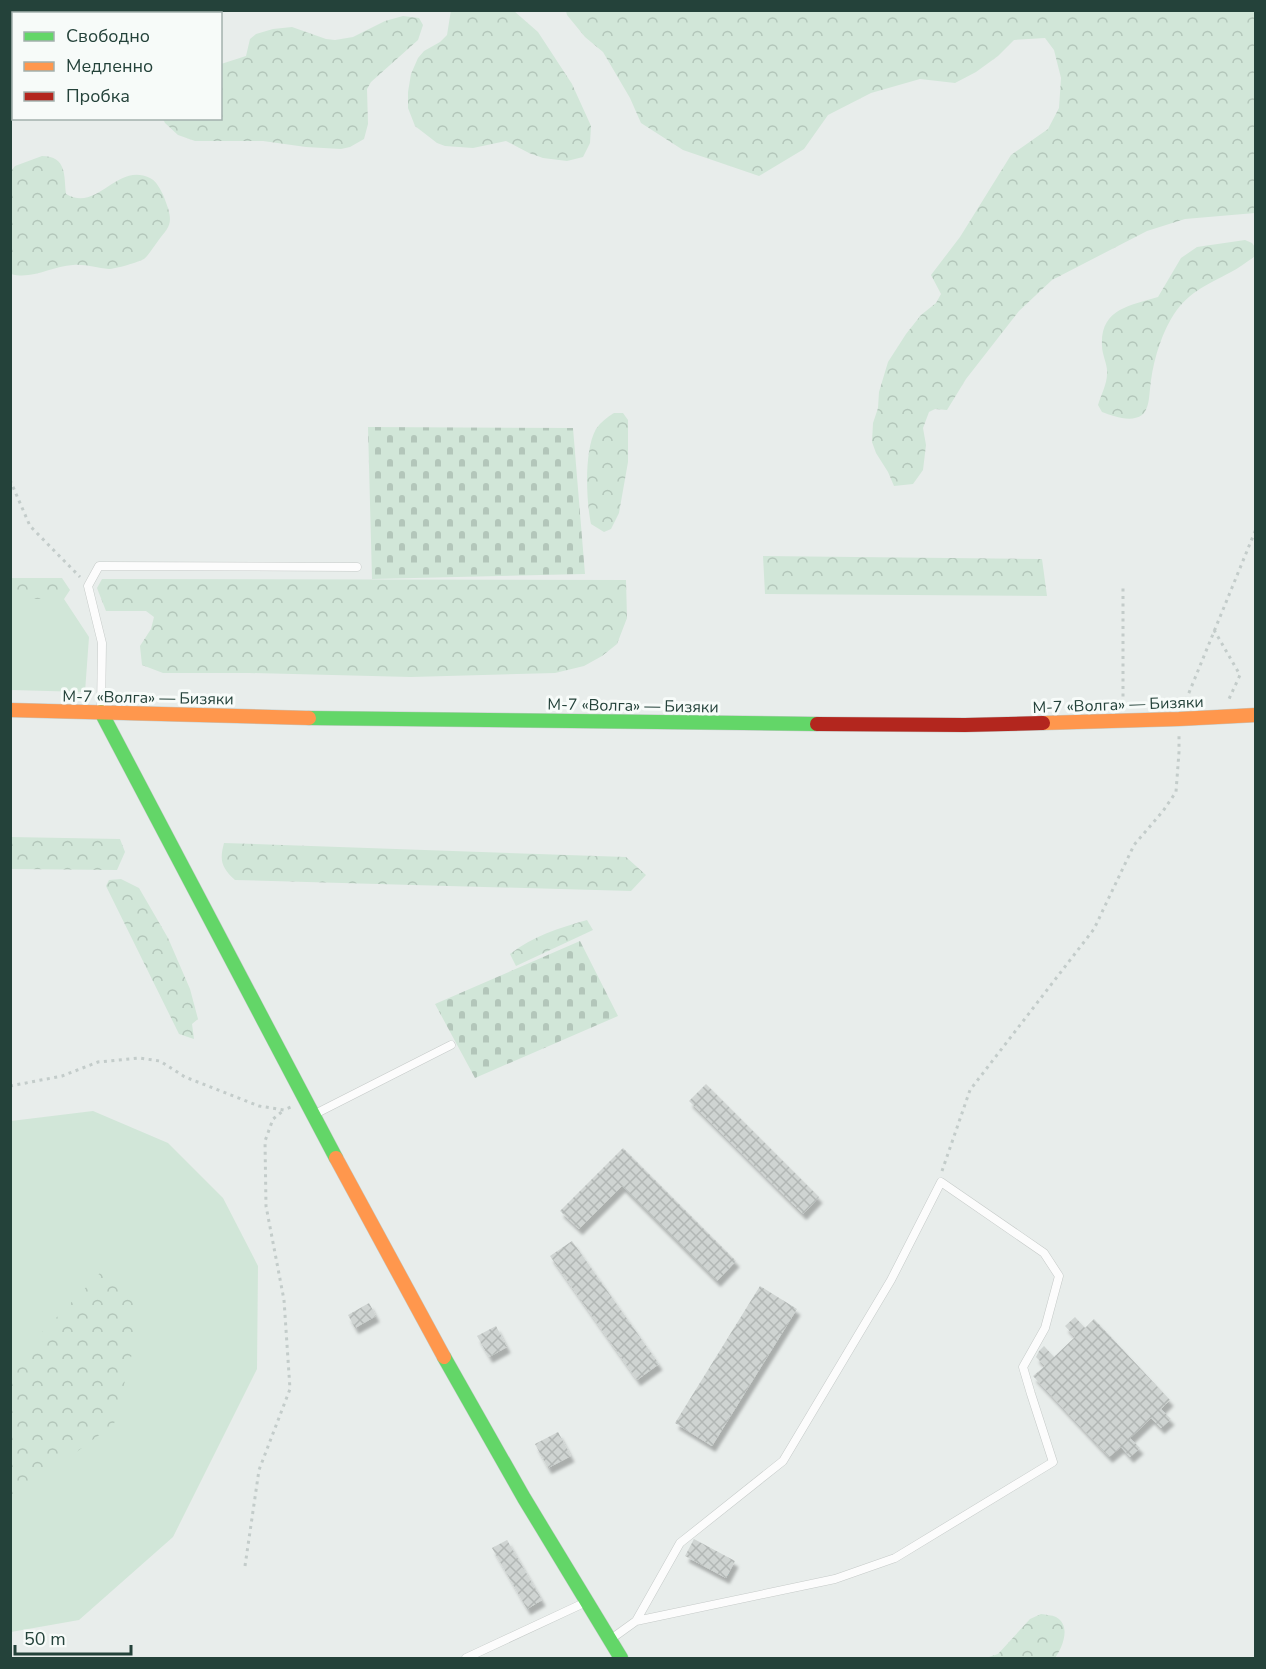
<svg xmlns="http://www.w3.org/2000/svg" width="1266" height="1669" viewBox="0 0 1266 1669" font-family="'Nunito Sans',sans-serif">
<defs>
<pattern id="forest-crowns" width="20" height="18" patternUnits="userSpaceOnUse" patternTransform="scale(1.5)"><rect width="20" height="18" fill="#d1e6d8"/><path d="M2 6a3 3 0 1 1 6 0M12 15a3 3 0 1 1 6 0" fill="none" stroke="#b3c6ba"/></pattern>
<pattern id="cemetery-stones" width="16" height="16" patternUnits="userSpaceOnUse" patternTransform="scale(1.5)"><rect width="16" height="16" fill="#d1e6d8"/><path d="M2 7V4a2 2 0 0 1 4 0v3zM10 15v-3a2 2 0 0 1 4 0v3z" fill="#b3c6ba"/></pattern>
<pattern id="building-cross-hatch" width="8" height="8" patternUnits="userSpaceOnUse" patternTransform="scale(1.5)"><rect width="8" height="8" fill="#cfd4d2"/><path d="M0 0l8 8M0 8l8-8" fill="none" stroke="#b2b7b5"/></pattern>
<filter id="shadow"><feDropShadow dx="3.5" dy="6" stdDeviation="1.5" flood-color="#0004"/></filter>
</defs>
<rect width="100%" height="100%" fill="#e8edeb"/>
<!-- green -->
<path fill="#d1e6d8" d="M11,599H64L89,637L85,692L11,690Z
M93,1111L168,1143L223,1198L258,1266L257,1369L173,1537L79,1620L11,1632V1121Z"/>
<!-- forest -->
<path fill="url(#forest-crowns)" d="M451,10L514,11L538,32L572,84L591,126L590,143L583,157L567,161L543,158L529,153L506,141L473,148L445,146L437,143L415,126L408,108V92L411,74L418,58L424,51L440,42L447,35Z
M566,11H1255V213L1185,219L1147,231L1052,280L1019,311L966,379L947,410L935,409L929,412L923,428L926,445L923,470L913,484L894,486L888,472L876,453L872,442L873,423L878,408L879,392L888,362L906,334L921,315L936,303L941,294L931,275L960,237L1011,155L1048,129L1059,108L1061,78L1054,50L1045,38L1014,40L998,56L976,72L955,83L920,79L871,93L828,115L804,149L759,176L683,150L641,123L630,98L603,52L585,37L567,15Z
M403,16L419,18L423,25L418,40L371,82L367,89L368,124L364,139L350,147L341,149L306,147L263,141H195L178,135L165,123L163,119L220,118L221,64L246,56L250,39L256,34L273,29L292,27L326,39L335,40L353,37L385,21Z
M42,156C67,156 64,176 66,194C98,213 116,162 150,178C159,182 165,199 168,208C173,225 168,228 158,241C154,246 149,255 144,259C139,262 115,269 109,269C97,268 85,264 73,265C52,266 32,280 11,274V171L15,166Z
M1245,240L1252,243L1255,247L1254,257C1246,262 1239,268 1231,272C1205,286 1187,292 1171,319C1159,340 1152,366 1150,389C1149,397 1149,409 1142,415C1131,423 1113,416 1102,412L1098,405C1101,395 1107,384 1107,374C1108,365 1102,355 1102,346C1100,309 1129,306 1158,297L1181,258L1197,247Z
M614,413H623L628,420V462L619,513L611,529L604,532L591,524C586,500 584,450 596,429C601,422 607,417 614,413Z
M763,556L1042,559L1047,596L765,594Z
M11,578H62L70,590L64,599H11Z
M102,579L626,580L627,618L617,644L602,656L584,666L555,673L411,677L249,673H163L142,665L140,646L151,629L154,617L146,611H106L97,588Z
M11,837L120,839L125,852L117,870L11,869Z
M224,843L626,857L646,875L631,891L235,880C222,868 219,861 224,843Z
M121,879L139,888L168,938L190,989L198,1019L192,1024L194,1039L179,1034L106,886L109,880Z
M587,920L593,930L516,966L510,954C533,936 559,928 587,920Z
M100,1273L135,1297V1342L114,1424L15,1498L11,1499V1364Z
M1041,1614C1046,1615 1052,1615 1056,1617C1072,1626 1062,1648 1055,1658H986L998,1654L1030,1619Z"/>
<!-- cemetery -->
<path fill="url(#cemetery-stones)" d="M368,427L573,428L585,574L372,579Z
M580,941L618,1016L475,1078L435,1004Z"/>
<!-- building -->
<path fill="url(#building-cross-hatch)" filter="url(#shadow)" d="M706,1084L819,1197L803,1214L689,1101Z
M623,1148L736,1261L717,1281L622,1186L579,1229L560,1211Z
M572,1241L659,1364L637,1380L550,1256Z
M760,1286L797,1309L712,1446L675,1423Z
M369,1303L376,1316L355,1328L348,1315Z
M1075,1317L1085,1328L1094,1319L1170,1400L1161,1409L1171,1419L1161,1428L1151,1418L1130,1438L1140,1448L1130,1457L1121,1447L1109,1457L1033,1376L1045,1366L1036,1357L1039,1351L1044,1346L1054,1357L1075,1337L1065,1326Z
M496,1326L507,1347L489,1357L477,1336Z
M558,1432L571,1456L548,1468L535,1444Z
M694,1539L735,1561L726,1578L685,1556Z
M507,1540L542,1600L527,1609L492,1548Z"/>
<g fill="none" stroke-linecap="round" stroke-linejoin="round">
<defs>
<path id="lane" d="M101,711L102,643L88,586L99,566L357,567
M313,1115L451,1045
M611,1639L636,1621L680,1543L783,1461L891,1280L941,1182L1044,1253L1059,1276L1045,1328L1023,1367L1031,1394L1053,1462L895,1558L835,1579L636,1621
M466,1658L584,1603"/>
<path id="fast" d="M101,712L336,1158
M309,718L817,724
M444,1357L524,1498L621,1658"/>
<path id="slow" d="M10,710L309,718
M1043,723L1179,719L1256,715
M336,1158L444,1357"/>
<path id="jam" d="M817,724L965,725L1043,723"/>
</defs>
<!-- lane casing -->
<use href="#lane" stroke="#c5cac8" stroke-width="9"/>
<!-- fast casing -->
<use href="#fast" stroke="#c3cbc8" stroke-width="15"/>
<!-- slow casing -->
<use href="#slow" stroke="#c3cbc8" stroke-width="15"/>
<!-- jam casing -->
<use href="#jam" stroke="#c3cbc8" stroke-width="15"/>
<!-- path -->
<path stroke="#c3ccca" stroke-width="3" stroke-dasharray="3 4.5" stroke-linecap="butt" d="M10,480L30,526L80,577
M1214,630L1240,675L1229,699
M1186,700L1256,529
M1123,704V585
M10,1086L62,1076L98,1062L139,1058L160,1061L185,1077L259,1106L284,1110L291,1107
M942,1171L970,1090L1094,929L1134,845L1163,811L1176,792L1179,752V736
M245,1566L259,1470L290,1389L284,1300L266,1206L265,1141L273,1119L284,1110"/>
<!-- lane -->
<use href="#lane" stroke="#fcfcfc" stroke-width="8"/>
<!-- fast -->
<use href="#fast" stroke="#63d668" stroke-width="14"/>
<!-- slow -->
<use href="#slow" stroke="#ff974d" stroke-width="14"/>
<!-- jam -->
<use href="#jam" stroke="#b3261e" stroke-width="14"/>
</g>
<g text-anchor="middle" stroke-width="6" stroke-linejoin="round" paint-order="stroke">
<!-- street labels -->
<g font-size="16" fill="#24423a" stroke="#f7fbf9">
<text transform="translate(148 697) rotate(1)" y="6">М-7 «Волга» — Бизяки</text>
<text transform="translate(1118 704) rotate(-2)" y="6">М-7 «Волга» — Бизяки</text>
<text transform="translate(633 705) rotate(1)" y="6">М-7 «Волга» — Бизяки</text>
</g>
</g>
<!-- border -->
<rect width="1266" height="1669" fill="none" stroke="#24423a" stroke-width="24"/>
<!-- legend -->
<rect x="12" y="12" width="210" height="108" fill="#f7fbf9" stroke="#a3b1ad" stroke-width="1.5"/>
<rect x="24" y="32" width="30" height="9" fill="#63d668" stroke="#a3b1ad" stroke-width="1.5"/>
<text x="66" y="42" font-size="18" fill="#24423a">Свободно</text>
<rect x="24" y="62" width="30" height="9" fill="#ff974d" stroke="#a3b1ad" stroke-width="1.5"/>
<text x="66" y="72" font-size="18" fill="#24423a">Медленно</text>
<rect x="24" y="92" width="30" height="9" fill="#b3261e" stroke="#a3b1ad" stroke-width="1.5"/>
<text x="66" y="102" font-size="18" fill="#24423a">Пробка</text>
<!-- scale -->
<path d="M15 1645v9h116v-9" fill="none" stroke="#24423a" stroke-width="3"/>
<text x="24" y="1645" font-size="18" fill="#24423a" stroke="#f7fbf9" stroke-width="4.5" paint-order="stroke">50 m</text>
</svg>
